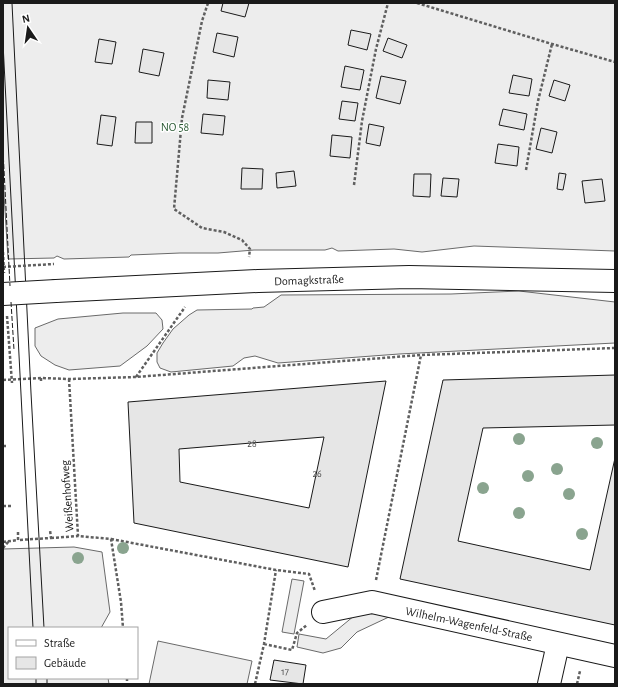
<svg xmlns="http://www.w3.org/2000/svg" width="618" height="687" viewBox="0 0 618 687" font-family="'Alegreya Sans',sans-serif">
<rect width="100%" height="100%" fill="#fff"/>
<!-- built -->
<path fill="#ededed" stroke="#6a6a6a" d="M3,3H615V251L474,246L422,252L394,249L338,251L332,248L325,250H254L218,253H180L131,255L129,257L64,259L57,256L54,258L8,259L3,178Z
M519,291L615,302V343L399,354L278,363L255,356L244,358L233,366L171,372L160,368L157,362V353L163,343L173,329L189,315L197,310L252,309L253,308L264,307L281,295L451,294Z
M123,313H156L162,320L163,329L147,346L120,366L69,370L55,365L41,356L35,346V328L58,319Z
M74,547L102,552L110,612L101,628H9V678H108L109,684H3V549Z
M292,579L304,581L294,634L282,632Z
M360,611L391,616L357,632L341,648L323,653L297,647L299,634L326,639Z
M158,641L252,661L247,684H149Z"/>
<!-- building -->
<path fill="#e6e6e6" stroke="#1a1a1a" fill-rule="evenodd" d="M223,3H249L245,17L221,11Z
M351,30L371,34L367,50L348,45Z
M217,33L238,37L234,57L213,52Z
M388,38L407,45L402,58L383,51Z
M99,39L116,42L112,64L95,62Z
M143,49L164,53L159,76L139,72Z
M345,66L364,70L360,90L341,87Z
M513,75L532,79L529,96L509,93Z
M381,76L406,81L400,104L376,98Z
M208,80L230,82L228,100L207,98Z
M554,80L570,85L565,101L549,96Z
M342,101L358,103L355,121L339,119Z
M503,109L527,114L524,130L499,125Z
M203,114L225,116L223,135L201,133Z
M101,115L116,117L112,146L97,144Z
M136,122H152V143H135Z
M369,124L384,127L380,146L366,143Z
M541,128L557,132L552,153L536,149Z
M332,135L352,137L350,158L330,156Z
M498,144L519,147L517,166L495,163Z
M242,168L263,169L262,189H241Z
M294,171L296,186L277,188L276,173Z
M559,173L566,174L563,190L557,189Z
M414,174H431L430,197L413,196Z
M443,178L459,179L457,197L441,196Z
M602,179L605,201L585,203L582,181Z
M615,375V425L483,428L458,541L590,570L615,458V625L400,579L443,380Z
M386,381L348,567L134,523L128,402ZM324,437L309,508L180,482L179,449Z
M274,660L306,665L303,684L270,680Z"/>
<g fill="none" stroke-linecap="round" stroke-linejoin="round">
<defs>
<path id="minor" d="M56,291L258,281L409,277L615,281
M323,612L372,602L615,656
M549,684L558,644"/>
</defs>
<!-- minor casing -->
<use href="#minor" stroke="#1a1a1a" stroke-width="24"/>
<!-- path -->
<path stroke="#5f5f5f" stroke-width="2.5" stroke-dasharray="3 2" stroke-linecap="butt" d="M208,3L202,21L182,118L174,209L202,228L224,232L242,240L250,249L249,257
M417,3L552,44L615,62
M526,170L538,101L552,44
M354,185L362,121L376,49L388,3
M3,252L4,273
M7,316L12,383
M136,377L185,307
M41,378V382
M69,379L78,536L111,539L121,602L123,628
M3,380L41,378L69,379L136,377L421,355L615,348
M3,446H8
M3,506H11
M18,532V540L51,538L50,530
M51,538L78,536
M111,539L276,570L309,574L315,591
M3,542L18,540
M3,548L9,541
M376,580L421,355
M264,644L292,650L297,633L307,625
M127,678V684
M255,684L264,644L276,570
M577,684L580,671"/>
<!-- minor -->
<use href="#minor" stroke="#fff" stroke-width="22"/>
<!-- tram -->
<path stroke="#1a1a1a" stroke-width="1" d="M12,3L31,393L44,628
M3,43L33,628
M36,678V684
M47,678V684"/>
<defs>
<path id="minor-bridge" d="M3,294L56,291"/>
</defs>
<!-- minor-bridge casing -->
<use href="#minor-bridge" stroke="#1a1a1a" stroke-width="24" stroke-linecap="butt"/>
<!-- path-bridge -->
<path stroke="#5f5f5f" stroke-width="2.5" stroke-dasharray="3 2" stroke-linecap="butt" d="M3,267L54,264"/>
<!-- minor-bridge -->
<use href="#minor-bridge" stroke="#fff" stroke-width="22"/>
<!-- fence -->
<path stroke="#1a1a1a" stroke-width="1" stroke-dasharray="5 2" stroke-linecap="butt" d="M3,150L10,286
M11,302L14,350"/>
</g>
<!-- trees -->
<g fill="#8aa48f">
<circle cx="519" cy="439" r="6"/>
<circle cx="597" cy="443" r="6"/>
<circle cx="557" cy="469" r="6"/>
<circle cx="528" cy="476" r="6"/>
<circle cx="483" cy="488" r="6"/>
<circle cx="569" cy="494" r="6"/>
<circle cx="519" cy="513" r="6"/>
<circle cx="582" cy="534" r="6"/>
<circle cx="123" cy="548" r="6"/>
<circle cx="78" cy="558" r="6"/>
</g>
<g text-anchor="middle" stroke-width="3" stroke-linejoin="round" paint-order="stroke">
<!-- number labels -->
<g font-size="10" fill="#4d4d4d">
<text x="252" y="447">28</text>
<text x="317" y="477">26</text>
<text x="285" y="675">17</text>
</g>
<!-- park labels -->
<g font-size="12" fill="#2b5a34" stroke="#fff">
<text x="175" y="131">NO 58</text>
</g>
<!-- street labels -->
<g font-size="12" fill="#1a1a1a" stroke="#fff">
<text transform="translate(309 280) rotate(-2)" y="4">Domagkstraße</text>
<text transform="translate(67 496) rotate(-94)" y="4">Weißenhofweg</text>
<text transform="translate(469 624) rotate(12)" y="4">Wilhelm-Wagenfeld-Straße</text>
</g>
</g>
<!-- border -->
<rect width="618" height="687" fill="none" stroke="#1a1a1a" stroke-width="8"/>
<!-- legend -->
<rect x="8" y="627" width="130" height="52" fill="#ffffff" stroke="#a3a3a3"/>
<rect x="16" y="640" width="20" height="6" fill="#ffffff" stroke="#a3a3a3"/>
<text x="44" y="647" font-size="12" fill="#1a1a1a">Straße</text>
<rect x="16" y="657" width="20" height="12" fill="#e6e6e6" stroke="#a3a3a3"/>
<text x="44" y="667" font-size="12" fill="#1a1a1a">Gebäude</text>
<!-- north arrow -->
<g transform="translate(28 28) rotate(347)" stroke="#ffffff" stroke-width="3" paint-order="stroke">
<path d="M0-3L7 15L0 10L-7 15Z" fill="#1a1a1a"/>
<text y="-6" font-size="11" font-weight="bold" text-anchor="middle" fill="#1a1a1a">N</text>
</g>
</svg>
